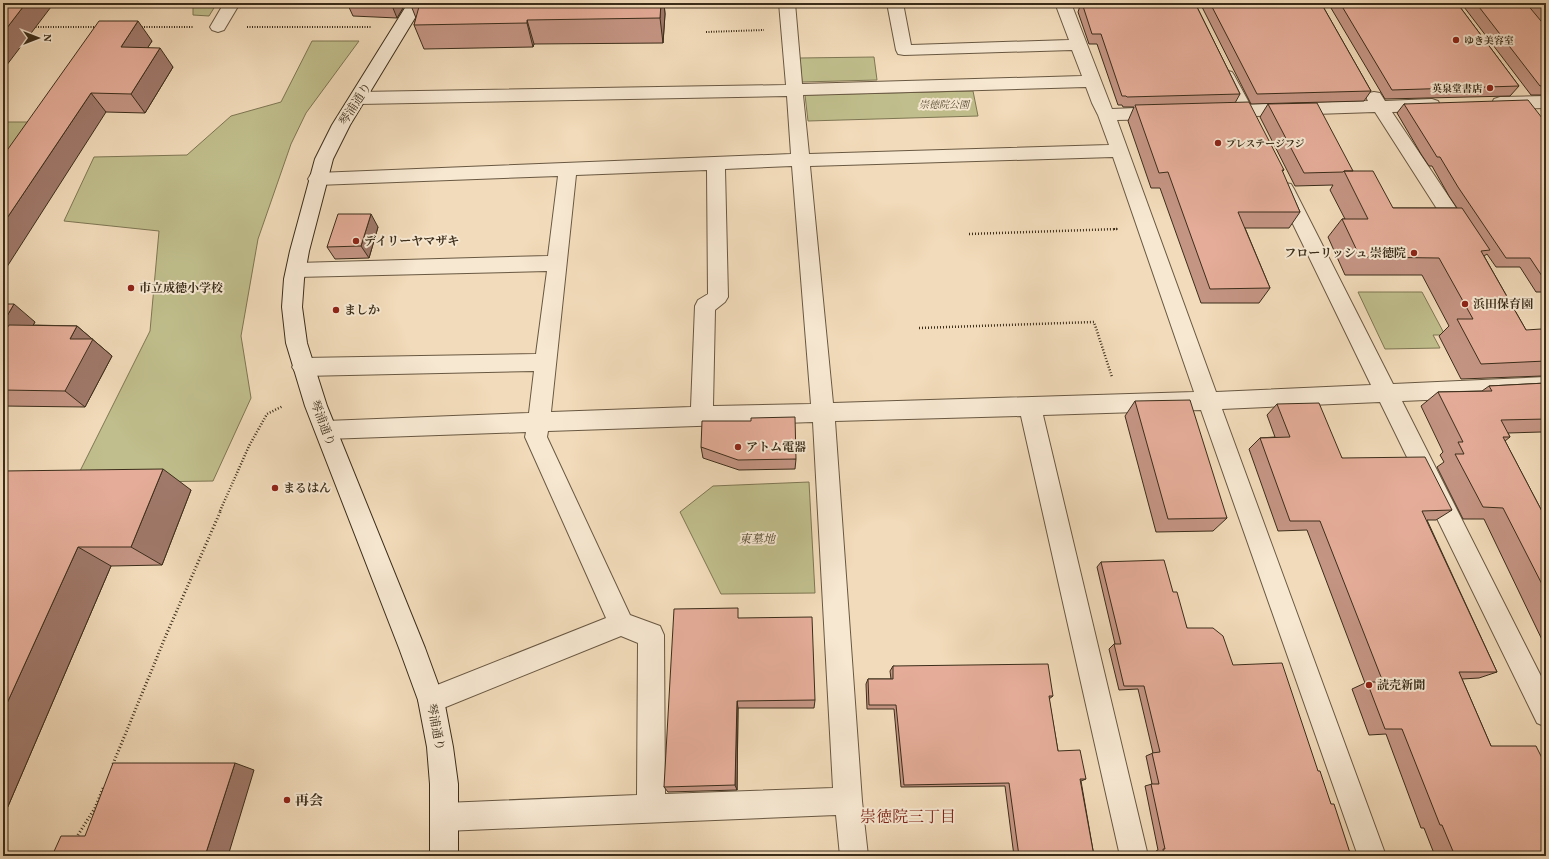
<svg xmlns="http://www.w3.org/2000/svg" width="1549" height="859" viewBox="0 0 1549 859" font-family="Vollkorn,'Noto Serif JP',serif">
<rect width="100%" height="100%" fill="#f2dbba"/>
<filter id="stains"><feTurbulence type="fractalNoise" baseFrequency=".005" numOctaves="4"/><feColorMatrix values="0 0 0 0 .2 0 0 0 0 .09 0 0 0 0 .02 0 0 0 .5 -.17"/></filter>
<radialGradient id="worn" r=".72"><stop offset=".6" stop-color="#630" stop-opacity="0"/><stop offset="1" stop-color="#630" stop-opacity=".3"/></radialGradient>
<!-- green -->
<path fill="#c0be8c" stroke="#7e7653" d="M193,3H217L209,16L193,15Z
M312,41H359L306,113L291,144L258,239L241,336L251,398L213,481L74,483L150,331L159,231L64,221L94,157L187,155L231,116L281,102Z
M874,57L877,80L802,82L800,58Z
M973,91L978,116L808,121L805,95Z
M3,122H28L3,158Z
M1358,292H1422L1445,335H1433L1440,348L1385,349Z
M809,482L815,593L721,594L680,512L713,486Z"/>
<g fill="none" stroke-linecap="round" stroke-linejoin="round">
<defs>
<path id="lane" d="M1228,71L1232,72L1234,75L1253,110L1251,113L1246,114L1241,113L1239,110L1222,75L1224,72Z"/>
<path id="street" d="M224,3H240L224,30L218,32L212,30L210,27Z
M779,3H795L802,84L1082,76L1072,50L904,55L898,54L896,50L887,3H903L911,45L1069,40L1055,3H1071L1112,109L1160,107L1166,109L1169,113L1166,117L1160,119L1117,120L1216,392L1371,385L1276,189L1279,184L1285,183L1291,184L1294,189L1393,384L1546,377V395L1402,401L1546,686V727L1537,723L1380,402L1222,409L1386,856H1358L1201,410L1043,415L1148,856H1120L1021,416L835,421L862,801L868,856H840L836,815L445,831L435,827L431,817L435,807L445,803L637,795L638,643L621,636L431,713L422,709L418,700L422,691L606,618L525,437L526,432L326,439L318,437L315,430L318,423L326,421L529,413L534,371L303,376L296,373L292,367L296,361L303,358L536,354L547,271L297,277L290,275L287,270L290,265L297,263L548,256L558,176L317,185L311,184L308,179L311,174L317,173L791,154L787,96L359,104L353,102L351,98L353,94L359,92L786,85ZM1086,87L1092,103L1098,115L1109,145L809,154L803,95ZM1113,157L1194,392L833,403L810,166ZM792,166L811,404L713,406L715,310L725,302L728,297L725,169ZM707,170L708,294L698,300L695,306L691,407L551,412L576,175ZM813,422L833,788L665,794L664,635L660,626L630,615L547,437L548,431Z
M1374,92L1380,93L1385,101L1432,99L1438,101L1440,105L1438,109L1432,111L1392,112L1469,227L1471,232L1469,237L1462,239L1455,237L1375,112L1224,117L1218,115L1215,111L1218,107L1224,105L1368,101L1366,97L1368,93Z
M1546,96V108L1500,109L1494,107L1492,103L1494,99L1500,97Z"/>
<path id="secondary" d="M408,3H424L350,125L333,159L309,251L304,279L302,307L307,343L327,406L425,648L444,700L453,747L458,784V856H430V784L427,747L418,700L399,648L305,406L286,343L282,307L284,279L290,251L315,159L332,125Z"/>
</defs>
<!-- lane casing -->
<use href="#lane" stroke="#695842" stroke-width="2"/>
<!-- street casing -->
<use href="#street" stroke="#695842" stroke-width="2"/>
<!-- secondary casing -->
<use href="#secondary" stroke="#3b2d1a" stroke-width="2"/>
<!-- path-far2 -->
<path stroke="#3b2d1a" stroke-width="2" stroke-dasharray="1 1.5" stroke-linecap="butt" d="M33,27H96
M139,27H194
M247,27H372
M706,32L764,30
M1114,229H1118"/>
<!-- path-far1 -->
<path stroke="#3b2d1a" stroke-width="2.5" stroke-dasharray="1 2" stroke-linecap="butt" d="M969,234L1118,229
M919,328L1094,322L1112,377
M220,511L249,446L267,414L283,406"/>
<!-- path -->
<path stroke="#3b2d1a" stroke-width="3" stroke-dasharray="1 2.5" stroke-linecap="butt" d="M113,764L167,633L221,510
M76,838L95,808L104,786"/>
<!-- lane -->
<use href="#lane" fill="#f7e8d2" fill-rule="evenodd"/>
<!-- street -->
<use href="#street" fill="#f7e8d2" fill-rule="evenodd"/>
<!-- secondary -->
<use href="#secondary" fill="#f7e8d2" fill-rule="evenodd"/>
</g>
<!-- wall -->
<path fill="#c59584" stroke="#3b2d1a" d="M347,3H406L397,18L353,16Z
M410,3H664L665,14L663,43L534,44L533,47L424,49L414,25L416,18Z
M1081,3H1195L1240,94L1235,103L1284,170L1282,172L1300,212L1289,228H1245L1270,288L1259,303H1201L1160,188H1151L1128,121L1134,107H1123L1122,105H1118L1097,44H1089L1078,12Z
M1200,3H1321L1371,91L1364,101L1251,104Z
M1328,3H1457L1519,86L1510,96L1385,99Z
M1461,3H1546V95H1531Z
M152,41L148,47L173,67L145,113L106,112L3,156Z
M1268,104L1353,171L1393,208H1457L1449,196L1432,166H1429L1421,154L1397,113L1404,104L1546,123V292H1536L1520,267H1496L1487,254L1484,256L1526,330L1546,361V372L1542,376L1461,379L1439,336L1449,326L1422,275H1345L1328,237L1342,219H1345L1330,190L1333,185L1295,186L1260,117Z
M1546,104V117L1541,110Z
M378,227L369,258L335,259L327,247Z
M3,304L35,322L33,325L77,326L112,356L85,407L3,406Z
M1546,383V441L1541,432L1508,433L1510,437L1505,441L1546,519V648L1484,519H1463L1437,467L1444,462L1440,455L1443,452L1421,406L1438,392L1482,391L1489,386Z
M1135,401L1227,518L1213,531L1156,532L1125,416Z
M1277,404L1342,458L1452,510L1436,520H1427L1497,672L1479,678L1462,679L1491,746L1546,856H1435L1424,828H1421L1386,734L1369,735L1352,689L1365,683L1307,530L1278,531L1249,449L1260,438L1275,437L1267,415Z
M701,447L796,459L795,469L739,470L703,458Z
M3,471L191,490L162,565L111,566L3,818Z
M1101,562L1173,592L1187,628L1233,665L1318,771L1351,856H1157L1156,851L1158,850L1145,786L1152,784L1146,756L1153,753L1138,689L1119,690L1109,649L1114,644H1115L1097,567Z
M739,618L815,700L814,708H738L737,790L668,792L664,787Z
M893,666L1053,696L1049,699L1058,751L1086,779L1081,781L1094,856H1014L1005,786L901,787L894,709H867L866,684L868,679H891L890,671Z"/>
<!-- shaded-wall -->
<path fill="#a0796b" stroke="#3b2d1a" d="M26,3H54L3,70V33Z
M391,3H406L397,18Z
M661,3H664L665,14L663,43L660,18Z
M527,20L534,44L533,47L527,23Z
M138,21L152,41L135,67L121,47Z
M160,48L173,67L145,113L131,94Z
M91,93L106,112L3,273V224Z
M371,214L378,227L369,258L361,246Z
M14,304L35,322L14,357L3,348V323Z
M77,326L112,356L85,407L65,391L70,339Z
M163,469L191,490L162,565L131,547Z
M78,547L111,566L3,818V712Z
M737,701L738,708L737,790L735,785Z
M235,763L254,770L228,856H205Z"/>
<!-- building -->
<path fill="#e5ad99" stroke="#3b2d1a" d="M3,3H26L3,33Z
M420,3H661L660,18L527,20V23L414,25Z
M1082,3H1195L1240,94L1127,97L1126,96H1122L1101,34H1092Z
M1210,3H1321L1371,91L1257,94Z
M1340,3H1457L1519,86L1392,90Z
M1476,3H1526L1546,27V85L1540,86Z
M1542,3H1546V8Z
M99,21H138L121,47L160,48L131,94L91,93L3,224V156Z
M1528,100L1546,123V282L1530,258H1506L1458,187L1440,157H1437L1429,144L1404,104Z
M1249,102L1284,170H1282L1300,212H1238L1270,288L1210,289L1168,172L1159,173L1135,105Z
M1317,103L1353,171H1344L1343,172L1304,173L1268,104Z
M1344,171H1373L1393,208H1462L1490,250L1481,251L1526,330L1541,329L1546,337V361L1481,364L1457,319H1473L1439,258L1360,257L1342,219H1368Z
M338,214H371L361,246L327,247Z
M3,304H14L3,323Z
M9,325L77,326L70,339H93L65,391L3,390V335Z
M1546,383V419L1501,420L1510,437H1503L1546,519V592L1503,508L1483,507L1455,454H1464L1458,442H1463L1438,392L1492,391L1489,386Z
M1190,400L1227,518L1168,519L1135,401Z
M1319,403L1342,458L1425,457L1452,510L1422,511L1497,672H1459L1491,746H1536L1546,766V856H1455L1442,825H1440L1402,729H1385L1367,682H1383L1320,521H1290L1260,438L1290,437L1277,404Z
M795,417L796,459L738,460L701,447L702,421H751V418Z
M163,469L131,547H78L3,712V471Z
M1164,560L1173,592H1177L1187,628H1213L1223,636L1233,665L1282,663L1318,771H1320L1331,804H1334L1351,856H1164L1163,849H1165L1151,784H1159L1152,753L1160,752L1144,686H1124L1114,644H1121L1101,562Z
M738,608V618L812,617L815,700L737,701L735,785L664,787L674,609Z
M1048,664L1053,696H1049L1058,751L1080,750L1086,779H1080L1094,856H1019L1009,783L904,785L896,705H869L868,679H893V666Z
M113,763H235L205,856H52L61,836H85Z"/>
<!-- markers -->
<g fill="#8f2418" stroke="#f7e8d2" stroke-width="1.5">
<circle cx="1456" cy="40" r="4"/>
<circle cx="1490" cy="88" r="4"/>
<circle cx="1218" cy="143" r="4"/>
<circle cx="356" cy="241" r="4"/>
<circle cx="1414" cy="253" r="4"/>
<circle cx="131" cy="288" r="4"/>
<circle cx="1465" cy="304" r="4"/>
<circle cx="336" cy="310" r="4"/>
<circle cx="738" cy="447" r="4"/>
<circle cx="275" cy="488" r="4"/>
<circle cx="1369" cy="685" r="4"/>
<circle cx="287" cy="800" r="4"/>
</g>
<g text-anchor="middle" stroke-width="4" stroke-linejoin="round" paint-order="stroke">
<!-- far-poi labels -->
<g font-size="10" font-weight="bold" fill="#3b2d1a" stroke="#f7e8d2" text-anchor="start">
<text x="1464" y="44">ゆき美容室</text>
<text x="1482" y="92" text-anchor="end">英泉堂書店</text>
<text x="1226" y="147">プレステージフジ</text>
</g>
<!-- far-park labels -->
<g font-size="10" font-style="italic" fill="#564a31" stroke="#f7e8d2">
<text x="944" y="108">崇徳院公園</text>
</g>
<!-- street labels -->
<g font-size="12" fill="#3b2d1a" stroke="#f7e8d2">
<text transform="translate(355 104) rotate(-57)" y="4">琴浦通り</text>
<text transform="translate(323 423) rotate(69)" y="4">琴浦通り</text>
<text transform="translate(436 727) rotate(79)" y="4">琴浦通り</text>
</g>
<!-- poi labels -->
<g font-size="12" font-weight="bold" fill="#3b2d1a" stroke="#f7e8d2" text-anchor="start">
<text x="364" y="245">デイリーヤマザキ</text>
<text x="1406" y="257" text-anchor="end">フローリッシュ 崇徳院</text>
<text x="139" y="292">市立成徳小学校</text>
<text x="1473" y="308">浜田保育園</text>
<text x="344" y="314">ましか</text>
<text x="746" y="451">アトム電器</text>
<text x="283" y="492">まるはん</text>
<text x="1377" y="689">読売新聞</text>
</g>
<!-- park labels -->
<g font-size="12" font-style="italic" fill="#564a31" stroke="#f7e8d2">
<text x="757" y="543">東墓地</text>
</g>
<!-- near-poi labels -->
<g font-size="14" font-weight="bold" fill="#3b2d1a" stroke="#f7e8d2" text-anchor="start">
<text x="295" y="805">再会</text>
</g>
<!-- near-neighbourhood labels -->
<g font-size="16" fill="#7a1f14" stroke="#f7e8d2">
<text x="908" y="822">崇徳院三丁目</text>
</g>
</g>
<!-- margin -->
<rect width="1549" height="859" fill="none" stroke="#f2dbba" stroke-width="16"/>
<rect x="4" y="4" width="1541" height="851" fill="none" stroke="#3b2d1a" stroke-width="2"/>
<rect x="8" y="8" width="1533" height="843" fill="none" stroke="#3b2d1a"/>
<!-- north arrow -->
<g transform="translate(38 38) rotate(90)" stroke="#f7e8d2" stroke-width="3" paint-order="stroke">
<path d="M0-3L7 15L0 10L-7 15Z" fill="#3b2d1a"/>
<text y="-6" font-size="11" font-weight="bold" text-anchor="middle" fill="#3b2d1a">N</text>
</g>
<rect width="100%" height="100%" filter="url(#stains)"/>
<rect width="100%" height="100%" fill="url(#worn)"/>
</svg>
